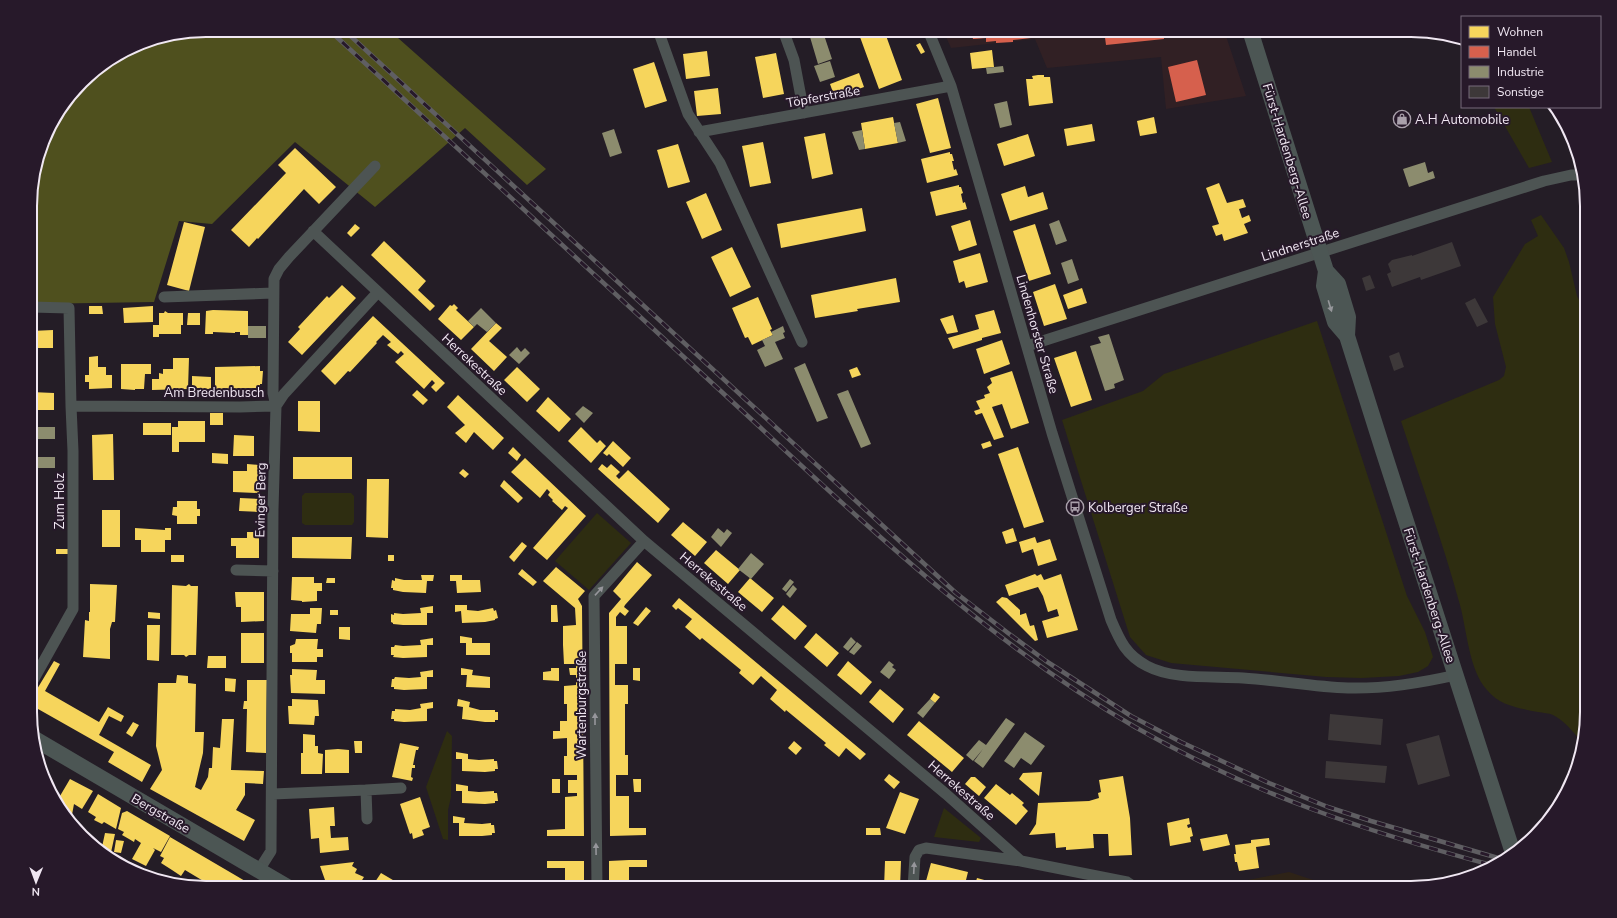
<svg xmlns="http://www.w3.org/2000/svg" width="1617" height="918" viewBox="0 0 1617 918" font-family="'Nunito Sans',sans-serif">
<rect width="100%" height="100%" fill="#241d26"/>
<!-- commercial -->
<path fill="#312024" d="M943,30H1224L1246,96L1166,109L1161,57L1047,68L1035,39L951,48Z"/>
<!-- education -->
<path fill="#2e2317" d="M1289,872L1337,888H1208Z"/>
<!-- green -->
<path fill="#2e2d11" d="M1494,107H1529L1552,162L1529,168Z
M1541,215L1564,248L1569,262L1577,296L1587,316V723L1581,741C1572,731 1565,721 1553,715C1549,713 1543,713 1538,712C1519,708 1500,706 1487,690C1469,670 1467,631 1460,605C1443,543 1421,482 1401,421L1499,380L1504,376L1506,367L1495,324L1493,297L1525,244L1538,236L1531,220Z
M1317,321L1407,596L1425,632L1433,657L1428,666L1418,672L1399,676L1362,678L1326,677L1171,663L1146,655L1130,637L1062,420L1143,391L1164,374Z
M305,493H351L354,496V522L352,525H305L302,523V496Z
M597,513L631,543L589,590L555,561Z
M447,731L452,736L451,797L448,810V840L443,839L426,787Z
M944,808L981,838L979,842L934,837Z"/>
<!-- forest -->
<path fill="#4f501e" d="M206,30H389L546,169L527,185L465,128L375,207L295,142L212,224L179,221L154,302L31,304V183L48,128L90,74L139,43Z"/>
<!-- homes -->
<path fill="#f6d55c" d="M608,30H630L612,38Z
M879,30H884L902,80L879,89L860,37Z
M920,43L925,52L921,54L916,45Z
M992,50L994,67L972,69L970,53Z
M707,51L710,76L686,79L683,54Z
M776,53L784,94L763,98L755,57Z
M654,62L667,101L645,108L633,69Z
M859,73L864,87L835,98L830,84Z
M1038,75H1044V77H1050L1053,103L1029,106L1026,79H1033L1032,76Z
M718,88L721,114L697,116L694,91Z
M938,98L951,148L930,153L916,104Z
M893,117L898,143L865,149L861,123Z
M1154,117L1157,133L1140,136L1137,121Z
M1092,124L1095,141L1067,146L1064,129Z
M825,133L833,174L812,179L804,137Z
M1028,134L1035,156L1004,166L997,144Z
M763,142L771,183L750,187L742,146Z
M678,144L690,182L668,188L657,150Z
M295,148L336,187L319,204L304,189L258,239L257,238L249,247L231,230L286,173L278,165Z
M950,152V154H952L954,161H952L954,170L956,169L958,175L927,183L921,159Z
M1219,183L1227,203L1243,199L1246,207L1239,209L1242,218L1249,215L1251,221L1244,224L1248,233L1224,241L1222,234L1216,236L1212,226L1219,224L1206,188Z
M959,185V187H961L963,193L961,194L963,203L965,202L967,209L936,216L930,192Z
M1025,186L1028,197L1043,192L1048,209L1010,221L1001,194Z
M706,193L722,230L702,239L686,202Z
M862,208L866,231L781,248L777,224Z
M970,220L977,245L959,251L951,226Z
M184,222L205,227L189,291L167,285Z
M355,224L360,228L351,237L347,233Z
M1035,224L1051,274L1029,281L1013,231Z
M384,241L426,281L418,290L435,306L430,311L371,255Z
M732,247L751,287L730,297L711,257Z
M980,253L988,282L966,288L964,281L959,283L953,261Z
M896,278L900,302L857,309L858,311L815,318L811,295Z
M1055,284L1067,319L1044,326L1033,292Z
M342,285L356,298L302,355L288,342L300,329L298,327L300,325L327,296L329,298Z
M1082,288L1087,303L1068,309L1063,295Z
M758,297L772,329L770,330L773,335L752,345L748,337L745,338L732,308Z
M454,304L458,308L456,310L474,327L461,340L438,319L450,305L452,306Z
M89,306H102L103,314H89Z
M153,306V322L124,323L123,308Z
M213,310L248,311V335H240V332H235V333L213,332V334H205L206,311Z
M994,310L1001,333L982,338V340L953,349L948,338L979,329L975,315Z
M165,311L168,313H183V325H181V334H159V337H153V325H159V313H164Z
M188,313H200V325H187Z
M953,315L958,332L947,334L940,319Z
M373,316L445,383L436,392L431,387L435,383L432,380L424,389L395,362L404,354L401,351L398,354L387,345L391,342L383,335L376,342L377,343L350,372L348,371L335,385L321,371Z
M496,323L502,328L489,341L507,357L494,371L471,349Z
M53,330V348H34L35,353H31V331Z
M1002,340L1010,364L984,374L976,349Z
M1076,351L1092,400L1071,407L1054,358Z
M98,356V367H106V375H112V388L89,389V382H85V375H89V357Z
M173,358H189L188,389L152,390V379H159V373L163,374V369H173Z
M121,364H151V374H145L144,389H135V390L121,389Z
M260,366V371H263L262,384H260V388L215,389V367Z
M517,367L540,389L527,402L504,380Z
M857,367L861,375L852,378L849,370Z
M1012,371L1029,423L1011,429L1002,404L992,407L1004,437L994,440L982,413L976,415L974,411L980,409L976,401L985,398L984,395L990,393L987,387L992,383L990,378Z
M192,376L211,377V389H192Z
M417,390L428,400L423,405L412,395Z
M31,392L54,393V410H35V414H31Z
M458,395L504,438L493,450L474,432L466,443L455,433L465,425L447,407Z
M548,397L571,419L559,432L536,411Z
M298,401H320V432L298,431Z
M210,413H223V425H210Z
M178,421H205V442H179V452H172V427H178Z
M143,423H171V435H143Z
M581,427L597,443L600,440L606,446L591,463L568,441Z
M113,434L114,480H93L92,435Z
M234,435L254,436V456H233Z
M613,441L631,458L623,467L609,454L607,456L603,453Z
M990,441L992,446L983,449L981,444Z
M513,447L521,455L517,461L508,453Z
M1018,447L1044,522L1024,528L998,454Z
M212,453L228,454V464L212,463Z
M293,457H352V479H293Z
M525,458L586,516L547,560L533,548L568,508L565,506L562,510L552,501L553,500L548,495L550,492L547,489L540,498L511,472Z
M247,464L259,465L258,483H260V491H259V493L233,492V471H247Z
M602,464L607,468L611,464L620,472L616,476L619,479L628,470L670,509L658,523L598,469Z
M463,469L469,474L465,478L459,473Z
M367,479H389L388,538L366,537Z
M504,480L523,498L518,503L500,486Z
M240,498L260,499L259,512L239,511Z
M177,501H197V509H200V516H197V524H177V516L172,515L173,507H177Z
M102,510H120V547H102Z
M683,522L707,542L695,556L671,535Z
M135,528L165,530V528H171V540H165V552H141V540H135Z
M1013,528L1017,541L1006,544L1002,532Z
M247,532H259V558H236V546H231V538H247Z
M292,537H352L351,559L292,558Z
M1035,537L1037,543L1050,539L1057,560L1038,566L1033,549L1022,553L1019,542Z
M522,542L527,546L514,562L509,557Z
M56,549H68V554H56Z
M716,550L740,570L728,584L704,563Z
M171,555H184V562H171Z
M388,555H394V561H388Z
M637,562L652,575L625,605L624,607L629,611L625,616L620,612L616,617V626H627V664H615V685H628V704H625V755H628V775H616V796H629V828H646V835L610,836L609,613L621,599L613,591Z
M556,567L585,591L578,599L582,606L584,836H547V830L565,829V797L577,796V793H568V780H577V775H564V756H567V738L553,739V731H560V721H567V704H564V686L576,685V675H570L569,668H576V664H564L563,645V626L576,625L575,608L543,581Z
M522,569L537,582L533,586L518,574Z
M1035,574L1037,576L1041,574L1044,580L1061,574L1078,630L1047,638L1042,621L1059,616L1057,609L1048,612L1043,596L1038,587L1009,596L1005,585Z
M421,575H434L433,581H427L426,593L403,592L393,590V588H391L392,580L395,581V578L404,580H422Z
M450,575H462V580H480L481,592L457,593L456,581H450Z
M292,577H314V583H322V591H317V601L302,602V601L291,600Z
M327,578H335V583H326Z
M750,578L774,598L762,612L738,592Z
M90,584L117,585L115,622H112L110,629V659L83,657L85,620L89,621V612H90Z
M189,584L191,586H198L196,655H189L186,657L184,655H171L172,585L186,586Z
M235,592H264V621L241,622V607H236Z
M1002,597L1007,598L1020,610V615L1026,613L1030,626L1034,625L1038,640L1035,641L996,602Z
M679,598L866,754L860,760L846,748L839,757L824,745L826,743L786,710L785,712L770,699L777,690L761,676L753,685L739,673L741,670L702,638L700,640L685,627L692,619L678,608L676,610L672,606Z
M455,605H467V610L478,611L493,608L494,611L496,610L498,618L495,619V620L485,622L462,623L461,611L455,612Z
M551,605H557L558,622H551Z
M783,605L807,626L795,640L771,619Z
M433,606V613H427V625H403L393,624V623L391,622V614L394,615V613L403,614L421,613L420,608Z
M646,607L651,611L638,626L633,623Z
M310,608H322L321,624H317L316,633L290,631L291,614H310Z
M330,610H338V615H330Z
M148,612L160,613V619L148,618Z
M147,625H160L159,661L147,660Z
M339,627H350V640L339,639Z
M241,633H264V663H241Z
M816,633L839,653L827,667L804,647Z
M460,636L472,638V643H490V655H466V643H460Z
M433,638V645H427V657L403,658L393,657L394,655H391V647H394L395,645L403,646L421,645L420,640Z
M296,639H318L317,649H323V657H317V662H292V653H290V646L295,644Z
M208,656H226V668H207Z
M54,661L60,664L45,691L99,722L108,707L124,716L121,722L109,716L99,735L151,765L142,782L108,762L114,752L31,705V699Z
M848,661L872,682L861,695L837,675Z
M461,668L473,670L472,675L490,677V688L466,687L467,675H461Z
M551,668H559V681L543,680V672L551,671Z
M633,668H640V681L633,680Z
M292,669L317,670L316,680H325V694L291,693L290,675H292Z
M433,670V677H427V689L404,690L394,689V687H391L392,679H394L395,677L409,678L421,677L420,672Z
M177,675L188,676V683L196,684L195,732H204L203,753L195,787L201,790L208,777L209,768H212L213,747L220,748L222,719H234L231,770L264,771L263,784L245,783V795L236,810L255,820L244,841L150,789L162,770L156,746L158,683H176Z
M225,678L236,679L235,692L225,691Z
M247,680H267L266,753L246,752L247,709H243L244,701H247Z
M880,689L904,709L893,723L869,702Z
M934,693L940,697L935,703L930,699Z
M292,699L318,700L319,716H315L314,725L289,724L288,706H292Z
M458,699L470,702L469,707L480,710H495V712H498V720H495V722H485L462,719L463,707L457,706Z
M433,702V708L427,709V721L404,722L394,721V719H391L392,711H395V709L410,710L421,708L420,704Z
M919,721L964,758L952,772L907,735Z
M133,722L139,725L132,737L126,733Z
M303,734L315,735V746H318V753L323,754L322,774H301V753H303Z
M354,741H362V753H355Z
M794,741L802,748L796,755L788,748Z
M400,743L419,747L418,750H416L413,765H415V768H412L411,777L413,778L412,781L392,777Z
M338,749L349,750V773H325V750Z
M456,752L468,754V759L479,760L494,759V761H497L498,769H495V771L485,772L462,771V759H456Z
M1042,772L1039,796L1019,779L1023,773Z
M889,774L900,782L894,789L884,780Z
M1123,776L1130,818L1132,855L1109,856L1108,834H1093L1094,848L1066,850V847L1056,848L1055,833L1029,835L1036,824L1038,803L1089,801L1099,798L1098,793L1101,792L1099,780Z
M971,777H975L986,787L979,796L965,784Z
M70,779L93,791L82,809L74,804L71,820L60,810L58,807L60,796Z
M552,779H560V793H552Z
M633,779H641V792H634Z
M456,784L468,786V791L479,792L494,791V793H497L498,801H495V803L485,804L462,803V791H456Z
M996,784L1010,795L1012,793L1024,803L1022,805L1028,811L1016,825L984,798Z
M900,792L919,799L905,834L886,828Z
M98,794L121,808L116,829L104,822L102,824L94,820L96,817L88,812Z
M420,797L430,827L422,830L424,835L413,839L412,833L410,834L400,804Z
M334,807L335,826H330L331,838L348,837L349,850L320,853L319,838L311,839L309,809Z
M127,811L170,836L161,852L153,848L155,850L146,866L132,859L141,843L135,839L134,842L129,839L122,835L124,832L118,829L122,813Z
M453,816L465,818L464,823L482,824L491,823V825H494L495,833H492V835L482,836H459V823H453Z
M1189,818L1190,824L1187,825L1188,828L1191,827L1193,836L1190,837L1191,842L1170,846L1167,823Z
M866,828H880L881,835H866Z
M105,833L115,834L110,857L98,846L102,847Z
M1227,834L1230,845L1203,851L1200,839Z
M170,837L240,878L257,888H215L185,870L181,876L172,870L161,863L164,858L160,856Z
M1269,838L1270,845L1256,847L1259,868L1239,871L1237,862H1235L1234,854H1236L1235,845L1251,843V840Z
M116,840L124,841L121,853L114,852Z
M629,860H647V867H629V880H626V888H609V861Z
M547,861H584V888H568V881H565V868H547Z
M885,861H901L900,888H884Z
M354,862L352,866L357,869L355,873L364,877L357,888H321L325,880L320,866Z
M931,863L968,872L964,888H952L933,883V888H925L926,881Z
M381,873L398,883L395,888H371Z
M977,878L1010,887L1009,888H974Z"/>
<!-- shops -->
<path fill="#d6604d" d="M971,30H1002V32L1013,30H1047L1048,36L1013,40V42L996,43V41L986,42V38L973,39Z
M1104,30H1163L1164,39L1106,45Z
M1197,60L1206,95L1176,102L1168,67Z"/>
<!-- industry -->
<path fill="#8c8c6e" d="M554,30H570L558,36Z
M823,32L832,59L818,64L810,37Z
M830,61L835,77L820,82L814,66Z
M1003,66L1004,72L987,74L986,68Z
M1007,101L1012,125L1000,128L994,104Z
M900,122L906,141L898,143L894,123Z
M614,129L622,153L610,157L602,133Z
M862,130L865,149L859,150L852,132Z
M1425,162L1428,173L1433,171L1435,178L1409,187L1403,169Z
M1059,220L1067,241L1056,245L1049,224Z
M1072,259L1079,280L1068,284L1061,263Z
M481,308L496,323L487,332L477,324L474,327L468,321Z
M248,326H266V338H248Z
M783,326L785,332L783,333L785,338L775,342L783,359L765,367L757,350L765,346L762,340L773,335L771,332Z
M1109,334L1124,380L1114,384L1115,388L1105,391L1090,346L1101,343L1098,337Z
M517,347L521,352L525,348L530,353L519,364L509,355Z
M805,363L828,418L817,422L794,368Z
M848,390L871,444L861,448L837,394Z
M583,406L593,413L584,423L575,414Z
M31,427H55V439H31Z
M31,457H55V468H31Z
M718,528L724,533L727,529L732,533L721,547L711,537Z
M751,553L764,564L751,579L738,569Z
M790,579L794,582L786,592L782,589Z
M793,585L797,589L790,598L786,594Z
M851,637L856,642L848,651L843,647Z
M857,642L862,646L854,655L849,652Z
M889,661L894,665L892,667L896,670L889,679L880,672Z
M930,699L935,703L923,718L917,713Z
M1006,718L1015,724L983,768L974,761L983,749L973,761L966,755L979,740L986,745Z
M1025,732L1045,746L1031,765L1021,758L1014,768L1004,761Z"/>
<!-- building -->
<path fill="#3d3839" d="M1452,242L1461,266L1421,280L1420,277L1392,287L1387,274L1391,272L1388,264L1392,260L1412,255V256Z
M1370,275L1375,288L1366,291L1362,278Z
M1475,298L1488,322L1477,327L1465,303Z
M1399,352L1404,367L1394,371L1389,356Z
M1330,714L1383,719L1381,745L1328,740Z
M1439,735L1450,776L1418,785L1406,744Z
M1326,761L1387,766L1385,783L1325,778Z"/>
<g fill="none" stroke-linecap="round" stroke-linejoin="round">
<!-- street -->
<path stroke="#4d5453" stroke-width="11" d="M658,30L688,114L720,163L802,342
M783,30L794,60L804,113
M928,30L951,86L1052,433L1111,620C1120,641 1126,655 1147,666C1173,680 1214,676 1243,678C1278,680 1313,687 1348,688C1384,689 1421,683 1456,675
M699,132L951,86
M313,231L644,541L946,794L1021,861L1127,882L1136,888
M164,297L273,293
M31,307L69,308L71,406L73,451V609L31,684
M1027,346L1544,181L1571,175H1583
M71,406L240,407L276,406
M276,406L284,394L378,292
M236,570L273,571
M366,790L401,788
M273,794L366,790L367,819
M259,870L271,851L273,509L276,406L273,393L274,279L279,269L289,257L375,166
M597,888L594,596L644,541
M913,888L915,857L919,850L926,848L1021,861"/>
<!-- secondary -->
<path stroke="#4c5654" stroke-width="16" d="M1250,30L1326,271L1324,286L1335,322L1347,336
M1326,271L1338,284L1348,317L1347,336L1383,450L1513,853
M33,738L289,888"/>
<defs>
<path id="rail" d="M329,30C465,155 601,281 737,406C863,522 986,641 1135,727C1250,793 1367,832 1495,866
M344,30L956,593L1008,633L1046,661L1131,716L1181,742L1269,783L1328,807L1371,821L1505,860"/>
</defs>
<!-- rail casing -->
<use href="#rail" stroke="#5f5e62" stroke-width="4.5"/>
<!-- rail -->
<use href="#rail" stroke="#27192a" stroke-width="3" stroke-dasharray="9" stroke-linecap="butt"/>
</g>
<!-- one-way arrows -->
<defs><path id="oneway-solid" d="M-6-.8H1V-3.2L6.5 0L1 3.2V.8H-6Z"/></defs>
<use fill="#96979b" href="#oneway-solid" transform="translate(1330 306) rotate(73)"/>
<g fill="#96969b">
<use href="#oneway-solid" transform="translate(599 591) rotate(-47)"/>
<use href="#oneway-solid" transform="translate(595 719) rotate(-90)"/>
<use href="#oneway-solid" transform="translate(596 849) rotate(-91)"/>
<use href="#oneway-solid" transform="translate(914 868) rotate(-87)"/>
</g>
<!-- icons -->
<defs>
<symbol id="shop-ring" viewBox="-11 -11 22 22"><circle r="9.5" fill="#27192a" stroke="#a9a0ab" stroke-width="1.5"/><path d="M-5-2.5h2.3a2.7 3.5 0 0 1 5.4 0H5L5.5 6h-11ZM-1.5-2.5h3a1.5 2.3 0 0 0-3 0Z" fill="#a9a0ab"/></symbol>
<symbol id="bus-ring" viewBox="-11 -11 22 22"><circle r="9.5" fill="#27192a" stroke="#a9a0ab" stroke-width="1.5"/><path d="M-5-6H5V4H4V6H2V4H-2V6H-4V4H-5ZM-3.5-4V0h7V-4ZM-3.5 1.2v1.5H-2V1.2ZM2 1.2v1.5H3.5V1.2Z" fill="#a9a0ab"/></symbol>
</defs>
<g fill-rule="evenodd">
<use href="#shop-ring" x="1392" y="109" width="20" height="20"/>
<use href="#bus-ring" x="1065" y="497" width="20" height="20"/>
</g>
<g text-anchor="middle" stroke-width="4" stroke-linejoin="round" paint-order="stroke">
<!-- street labels -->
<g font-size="13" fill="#f0e7f2" stroke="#27192a">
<text transform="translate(823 96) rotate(-10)" y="5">Töpferstraße</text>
<text transform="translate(1288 151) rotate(73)" y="5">Fürst-Hardenberg-Allee</text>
<text transform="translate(1300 244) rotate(-18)" y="5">Lindnerstraße</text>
<text transform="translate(1038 334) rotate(74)" y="5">Lindenhorster Straße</text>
<text transform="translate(475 364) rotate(43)" y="5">Herrekestraße</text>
<text x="214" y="397">Am Bredenbusch</text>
<text transform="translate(260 500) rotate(-89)" y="5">Evinger Berg</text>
<text transform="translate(59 501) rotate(-90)" y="5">Zum Holz</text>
<text transform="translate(714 581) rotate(40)" y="5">Herrekestraße</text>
<text transform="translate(1430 595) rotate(72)" y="5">Fürst-Hardenberg-Allee</text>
<text transform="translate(581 705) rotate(-90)" y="5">Wartenburgstraße</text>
<text transform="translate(962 790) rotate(41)" y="5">Herrekestraße</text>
<text transform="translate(161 813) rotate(30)" y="5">Bergstraße</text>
</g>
<!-- poi labels -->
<g font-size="13" fill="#f0e7f2" stroke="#27192a" text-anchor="start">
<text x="1415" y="124">A.H Automobile</text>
<text x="1088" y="512">Kolberger Straße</text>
</g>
</g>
<!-- crop -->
<path d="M0 0H1617V918H0ZM206 37H1411A169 169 0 0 1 1580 206V712A169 169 0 0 1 1411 881H206A169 169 0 0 1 37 712V206A169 169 0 0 1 206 37Z" fill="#27192a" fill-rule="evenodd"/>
<path fill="none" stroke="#f0e7f2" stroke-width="2" d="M206 37H1411A169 169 0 0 1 1580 206V712A169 169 0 0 1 1411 881H206A169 169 0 0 1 37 712V206A169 169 0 0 1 206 37Z"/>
<!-- legend -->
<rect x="1461" y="16" width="140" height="92" fill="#27192a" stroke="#776b7a"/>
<rect x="1469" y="26" width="20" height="12" fill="#f6d55c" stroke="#776b7a"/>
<text x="1497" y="36" font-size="12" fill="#f0e7f2">Wohnen</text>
<rect x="1469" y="46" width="20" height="12" fill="#d6604d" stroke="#776b7a"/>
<text x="1497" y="56" font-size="12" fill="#f0e7f2">Handel</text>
<rect x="1469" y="66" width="20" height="12" fill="#8c8c6e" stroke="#776b7a"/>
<text x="1497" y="76" font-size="12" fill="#f0e7f2">Industrie</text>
<rect x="1469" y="86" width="20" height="12" fill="#3d3839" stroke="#776b7a"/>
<text x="1497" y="96" font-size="12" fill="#f0e7f2">Sonstige</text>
<!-- north arrow -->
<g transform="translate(36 882) rotate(181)" stroke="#27192a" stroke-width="3" paint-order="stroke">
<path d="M0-3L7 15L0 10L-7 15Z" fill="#f0e7f2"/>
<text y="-6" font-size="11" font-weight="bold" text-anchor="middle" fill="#f0e7f2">N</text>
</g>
</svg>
